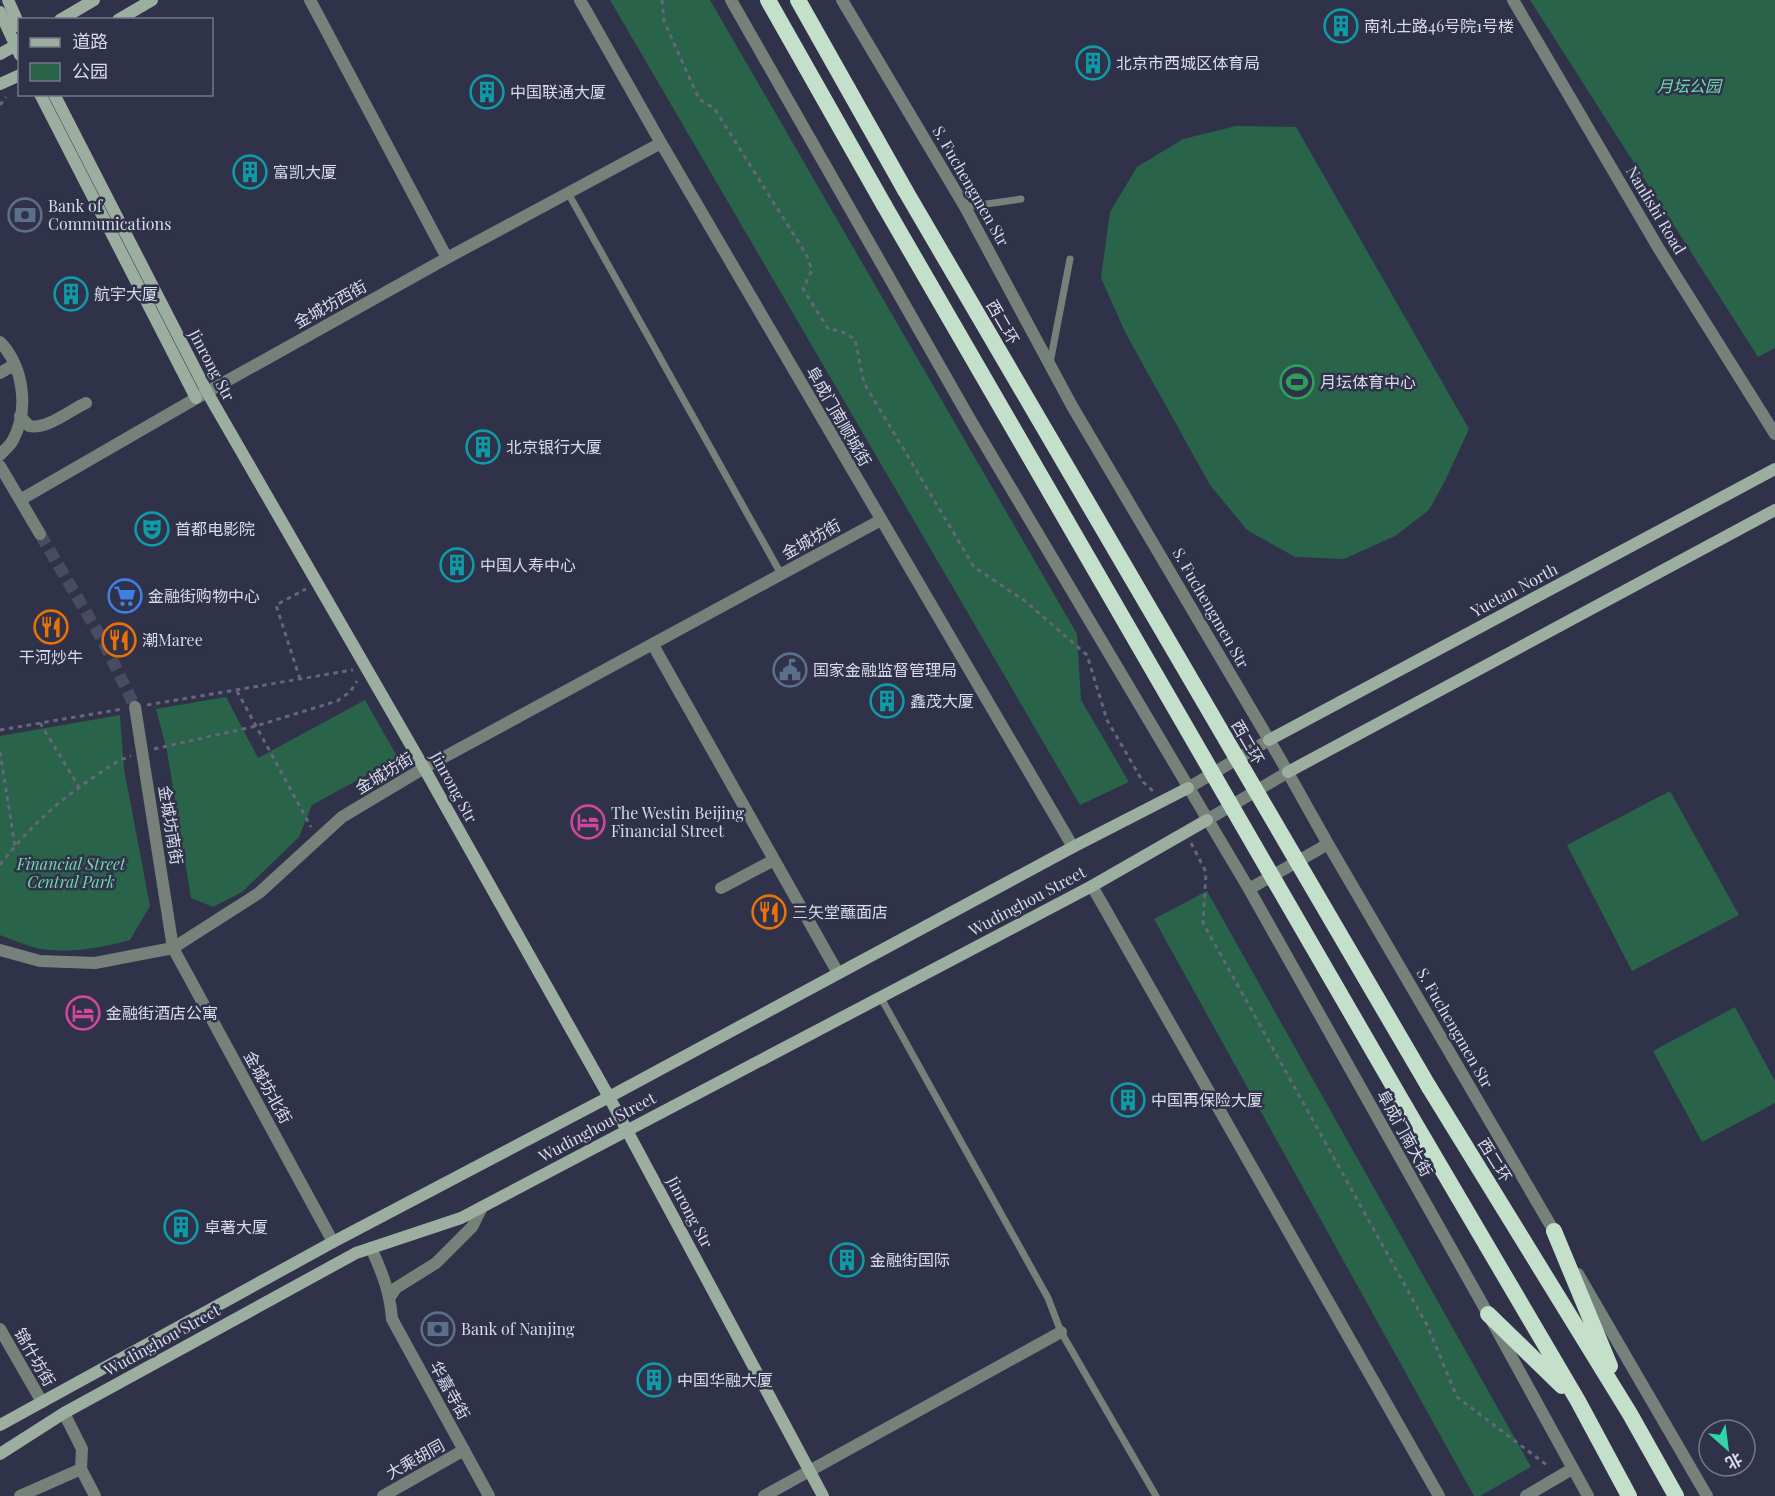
<svg xmlns="http://www.w3.org/2000/svg" width="1775" height="1496" viewBox="0 0 1775 1496" font-family="'Playfair Display','Noto Sans SC',serif">
<rect width="100%" height="100%" fill="#30324a"/>
<!-- green -->
<path fill="#29634a" d="M610,0H710L1077,634L1081,700L1129,782L1080,805Z
M1530,0H1775V348L1758,357Z
M1236,126L1296,127L1469,429L1445,481L1429,510L1395,536L1344,559L1295,557L1247,530L1210,485L1126,334L1101,278L1110,212L1137,167L1183,139Z
M226,697L258,758L365,700L398,758L312,805L299,837L242,892L213,907L191,898L167,751L156,709Z
M120,715L124,769L150,906L130,940C101,948 71,953 41,949C27,946 13,940 0,935V736Z
M1670,791L1739,915L1632,971L1567,845Z
M1207,891L1531,1467L1480,1496H1474L1154,919Z
M1735,1007L1775,1081V1103L1702,1142L1653,1051Z"/>
<g fill="none" stroke-linecap="round" stroke-linejoin="round">
<!-- tertiary-tunnel -->
<path stroke="#494b62" stroke-width="12" stroke-dasharray="12 6" stroke-linecap="butt" d="M40,534L103,641L135,707"/>
<!-- path -->
<path stroke="#64667c" stroke-width="3" stroke-dasharray="4.5 4.5" stroke-linecap="butt" d="M662,0L664,21L699,99L714,108L806,254L812,270L803,289L829,330H839L855,339L864,383L974,567L1025,601L1087,655L1107,720L1143,782L1154,792
M0,105L6,97
M300,679L276,605L306,589
M237,691L311,827
M147,705L353,670
M40,723L79,787
M0,730L122,709
M154,749L256,726L337,701L350,692L357,681
M0,752L15,846
M1191,843L1206,872L1203,923L1427,1325L1457,1397L1548,1466
M0,865C28,829 53,805 91,779C104,770 116,761 131,756"/>
<!-- service -->
<path stroke="#768279" stroke-width="7" d="M568,193L781,574
M965,207L1021,199
M1050,363L1070,259
M881,998L1048,1298L1061,1332L1156,1496"/>
<!-- minor -->
<path stroke="#768279" stroke-width="12" d="M310,0L447,258
M0,342C24,367 29,410 13,440C10,446 4,450 0,455
M0,373L14,365
M20,416L29,426C47,430 70,410 86,403
M653,645L838,973
M721,888L774,860
M383,1496L464,1450"/>
<!-- tertiary -->
<path stroke="#768279" stroke-width="12" d="M580,0L661,143L1073,847
M731,0L971,421L1249,889L1488,1314L1588,1496
M842,0L965,207L1072,406L1278,755L1328,844L1558,1238
M1513,0L1659,249L1775,434
M0,466L40,534
M20,500L207,392L447,258L661,143
M135,707L173,948L333,1242
M1188,788L1269,740
M1207,820L1288,772
M1092,886L1439,1496
M1249,889L1328,844
M0,950L40,961L95,963L173,948L259,893L342,817L424,768L881,520
M371,1248C382,1272 390,1292 392,1319L489,1496
M1578,1274L1707,1496
M390,1297L396,1288L436,1263L472,1227L482,1207
M0,1329L42,1402
M64,1413L82,1449L81,1469L95,1496
M20,1496L81,1469
M764,1496L1061,1332
M1526,1496L1572,1469"/>
<!-- secondary -->
<path stroke="#9bae9f" stroke-width="12" d="M8,0L20,27
M0,12L20,55
M60,20L94,0
M118,20L152,0
M0,54L20,43
M0,84L20,75
M40,94L196,398
M54,94L207,392L424,768L609,1097L823,1496
M1269,740L1775,469
M1288,772L1775,510
M0,1425L333,1242L609,1097L1073,847L1188,788
M0,1454L64,1413L356,1253L461,1218L1092,886L1207,820"/>
<!-- trunk -->
<path stroke="#c4dfca" stroke-width="16" d="M768,0L884,205
M798,0L905,190
M1429,1087L1630,1414L1676,1496
M1406,1108L1578,1401L1629,1496
M1554,1231L1610,1366
M1488,1314L1562,1386"/>
<!-- trunk-bridge -->
<path stroke="#c4dfca" stroke-width="16" d="M905,190L1429,1087
M884,205L1406,1108"/>
</g>
<!-- icons -->
<defs>
<symbol id="building-ring" viewBox="-11 -11 22 22"><circle r="9.5" fill="#30324a" stroke="#0f9aa8" stroke-width="1.5"/><path d="M-4-6H4V6H1V3H-1V6H-4ZM-2.5-4.3h1.7v1.8h-1.7ZM.8-4.3h1.7v1.8H.8ZM-2.5-1h1.7V.8h-1.7ZM.8-1h1.7V.8H.8Z" fill="#0f9aa8"/></symbol>
<symbol id="bank-ring" viewBox="-11 -11 22 22"><circle r="9.5" fill="#30324a" stroke="#5c6f8a" stroke-width="1.5"/><path d="M-6-4H6V4H-6ZM0-2.3a2.3 2.3 0 1 0 0 4.6a2.3 2.3 0 1 0 0-4.6Z" fill="#5c6f8a"/></symbol>
<symbol id="stadium-ring" viewBox="-11 -11 22 22"><circle r="9.5" fill="#30324a" stroke="#2e9e5b" stroke-width="1.5"/><path d="M0-5a6.5 5 0 1 0 0 10a6.5 5 0 1 0 0-10ZM-3.5-1.8h7v3.6h-7Z" fill="#2e9e5b"/></symbol>
<symbol id="theatre-ring" viewBox="-11 -11 22 22"><circle r="9.5" fill="#30324a" stroke="#0f9aa8" stroke-width="1.5"/><path d="M-5-5.5Q0-4 5-5.5V0Q5 5 0 6Q-5 5-5 0ZM-3.3-2.5H-1v1.5H-3.3ZM1-2.5H3.3v1.5H1ZM-2.8 1Q0 5.5 2.8 1Z" fill="#0f9aa8"/></symbol>
<symbol id="supermarket-ring" viewBox="-11 -11 22 22"><circle r="9.5" fill="#30324a" stroke="#3f7fe0" stroke-width="1.5"/><path d="M-6-5.5h2.5l.6 2H6L4.5 2H-2.5L-4.4-4H-6ZM-1.5 3.2a1.3 1.3 0 1 0 .1 0ZM3 3.2a1.3 1.3 0 1 0 .1 0Z" fill="#3f7fe0"/></symbol>
<symbol id="restaurant-ring" viewBox="-11 -11 22 22"><circle r="9.5" fill="#30324a" stroke="#e8710a" stroke-width="1.5"/><path d="M-5-6h1v4h1v-4h1v4h1v-4h1v5L-1.5 .5V6h-2V.5L-5-1ZM5-6V6H3V1.5H1.5Q1.5-4 5-6Z" fill="#e8710a"/></symbol>
<symbol id="civic-ring" viewBox="-11 -11 22 22"><circle r="9.5" fill="#30324a" stroke="#5c6f8a" stroke-width="1.5"/><path d="M-.6-6.5H3V-4.5H.6V-3L4-1V1h2V6H-6V1h2V-1L-.6-3ZM-1.2 2.5V6h2.4V2.5Z" fill="#5c6f8a"/></symbol>
<symbol id="hotel-ring" viewBox="-11 -11 22 22"><circle r="9.5" fill="#30324a" stroke="#d1479c" stroke-width="1.5"/><path d="M-6-4.5h1.5V1H6V5H4.5V3h-9V5H-6ZM-4 0a1.8 1.8 0 1 1 3.6 0ZM.5 0V-2.5h3Q6-2.5 6 0Z" fill="#d1479c"/></symbol>
</defs>
<g fill-rule="evenodd">
<use href="#building-ring" x="1322" y="7" width="38" height="38"/>
<use href="#building-ring" x="1074" y="44" width="38" height="38"/>
<use href="#building-ring" x="468" y="73" width="38" height="38"/>
<use href="#building-ring" x="231" y="153" width="38" height="38"/>
<use href="#bank-ring" x="6" y="196" width="38" height="38"/>
<use href="#building-ring" x="52" y="275" width="38" height="38"/>
<use href="#stadium-ring" x="1278" y="363" width="38" height="38"/>
<use href="#building-ring" x="464" y="428" width="38" height="38"/>
<use href="#theatre-ring" x="133" y="510" width="38" height="38"/>
<use href="#building-ring" x="438" y="546" width="38" height="38"/>
<use href="#supermarket-ring" x="106" y="577" width="38" height="38"/>
<use href="#restaurant-ring" x="32" y="608" width="38" height="38"/>
<use href="#restaurant-ring" x="100" y="621" width="38" height="38"/>
<use href="#civic-ring" x="771" y="651" width="38" height="38"/>
<use href="#building-ring" x="868" y="682" width="38" height="38"/>
<use href="#hotel-ring" x="569" y="803" width="38" height="38"/>
<use href="#restaurant-ring" x="750" y="893" width="38" height="38"/>
<use href="#hotel-ring" x="64" y="994" width="38" height="38"/>
<use href="#building-ring" x="1109" y="1081" width="38" height="38"/>
<use href="#building-ring" x="162" y="1208" width="38" height="38"/>
<use href="#building-ring" x="828" y="1241" width="38" height="38"/>
<use href="#bank-ring" x="419" y="1310" width="38" height="38"/>
<use href="#building-ring" x="635" y="1361" width="38" height="38"/>
</g>
<g text-anchor="middle" stroke-width="5" stroke-linejoin="round" paint-order="stroke">
<!-- poi labels -->
<g font-size="16" fill="#d9dbea" stroke="#30324a" text-anchor="start">
<text x="1364" y="32">南礼士路46号院1号楼</text>
<text x="1116" y="69">北京市西城区体育局</text>
<text x="510" y="98">中国联通大厦</text>
<text x="273" y="178">富凯大厦</text>
<text x="48" y="212">Bank of<tspan x="48" dy="18">Communications</tspan></text>
<text x="94" y="300">航宇大厦</text>
<text x="1320" y="388">月坛体育中心</text>
<text x="506" y="453">北京银行大厦</text>
<text x="175" y="535">首都电影院</text>
<text x="480" y="571">中国人寿中心</text>
<text x="148" y="602">金融街购物中心</text>
<text x="142" y="646">潮Maree</text>
<text x="51" y="663" text-anchor="middle">干河炒牛</text>
<text x="813" y="676">国家金融监督管理局</text>
<text x="910" y="707">鑫茂大厦</text>
<text x="611" y="819">The Westin Beijing<tspan x="611" dy="18">Financial Street</tspan></text>
<text x="792" y="918">三矢堂蘸面店</text>
<text x="106" y="1019">金融街酒店公寓</text>
<text x="1151" y="1106">中国再保险大厦</text>
<text x="204" y="1233">卓著大厦</text>
<text x="870" y="1266">金融街国际</text>
<text x="461" y="1335">Bank of Nanjing</text>
<text x="677" y="1386">中国华融大厦</text>
</g>
<!-- park labels -->
<g font-size="16" font-style="italic" fill="#6fdbab" stroke="#30324a">
<text x="1689" y="92">月坛公园</text>
<text x="71" y="870">Financial Street<tspan x="71" dy="18">Central Park</tspan></text>
</g>
<!-- street labels -->
<g font-size="16" fill="#d9dbea" stroke="#30324a">
<text transform="translate(971 186) rotate(60)" y="6">S. Fuchengmen Str</text>
<text transform="translate(1656 210) rotate(59)" y="6">Nanlishi Road</text>
<text transform="translate(330 304) rotate(-29)" y="6">金城坊西街</text>
<text transform="translate(1003 322) rotate(60)" y="6">西二环</text>
<text transform="translate(212 365) rotate(62)" y="6">Jinrong Str</text>
<text transform="translate(839 416) rotate(60)" y="6">阜成门南顺城街</text>
<text transform="translate(811 539) rotate(-29)" y="6">金城坊街</text>
<text transform="translate(1514 590) rotate(-28)" y="6">Yuetan North</text>
<text transform="translate(1211 608) rotate(60)" y="6">S. Fuchengmen Str</text>
<text transform="translate(1248 742) rotate(60)" y="6">西二环</text>
<text transform="translate(384 773) rotate(-31)" y="6">金城坊街</text>
<text transform="translate(454 787) rotate(61)" y="6">Jinrong Str</text>
<text transform="translate(171 825) rotate(81)" y="6">金城坊南街</text>
<text transform="translate(1027 901) rotate(-28)" y="6">Wudinghou Street</text>
<text transform="translate(1455 1028) rotate(60)" y="6">S. Fuchengmen Str</text>
<text transform="translate(268 1087) rotate(61)" y="6">金城坊北街</text>
<text transform="translate(597 1127) rotate(-28)" y="6">Wudinghou Street</text>
<text transform="translate(1405 1133) rotate(61)" y="6">阜成门南大街</text>
<text transform="translate(1495 1160) rotate(58)" y="6">西二环</text>
<text transform="translate(690 1212) rotate(62)" y="6">Jinrong Str</text>
<text transform="translate(162 1340) rotate(-29)" y="6">Wudinghou Street</text>
<text transform="translate(35 1357) rotate(60)" y="6">锦什坊街</text>
<text transform="translate(450 1390) rotate(61)" y="6">华嘉寺街</text>
<text transform="translate(415 1459) rotate(-29)" y="6">大乘胡同</text>
</g>
</g>
<!-- legend -->
<rect x="18" y="18" width="195" height="78" fill="#30324a" stroke="#74768a" stroke-width="1.5"/>
<rect x="30" y="38" width="30" height="9" fill="#9bae9f" stroke="#74768a" stroke-width="1.5"/>
<text x="72" y="48" font-size="18" fill="#d9dbea">道路</text>
<rect x="30" y="63" width="30" height="18" fill="#29634a" stroke="#74768a" stroke-width="1.5"/>
<text x="72" y="78" font-size="18" fill="#d9dbea">公园</text>
<!-- north arrow -->
<g transform="translate(1727 1448) rotate(152)"><circle r="28" fill="#30324a" stroke="#74768a" stroke-width="1.5"/>
<path d="M0-4.5L10 22L0 15L-10 22Z" fill="#2fd4aa"/>
<text y="-9" font-size="16" font-weight="bold" text-anchor="middle" fill="#d9dbea">北</text>
</g>
</svg>
